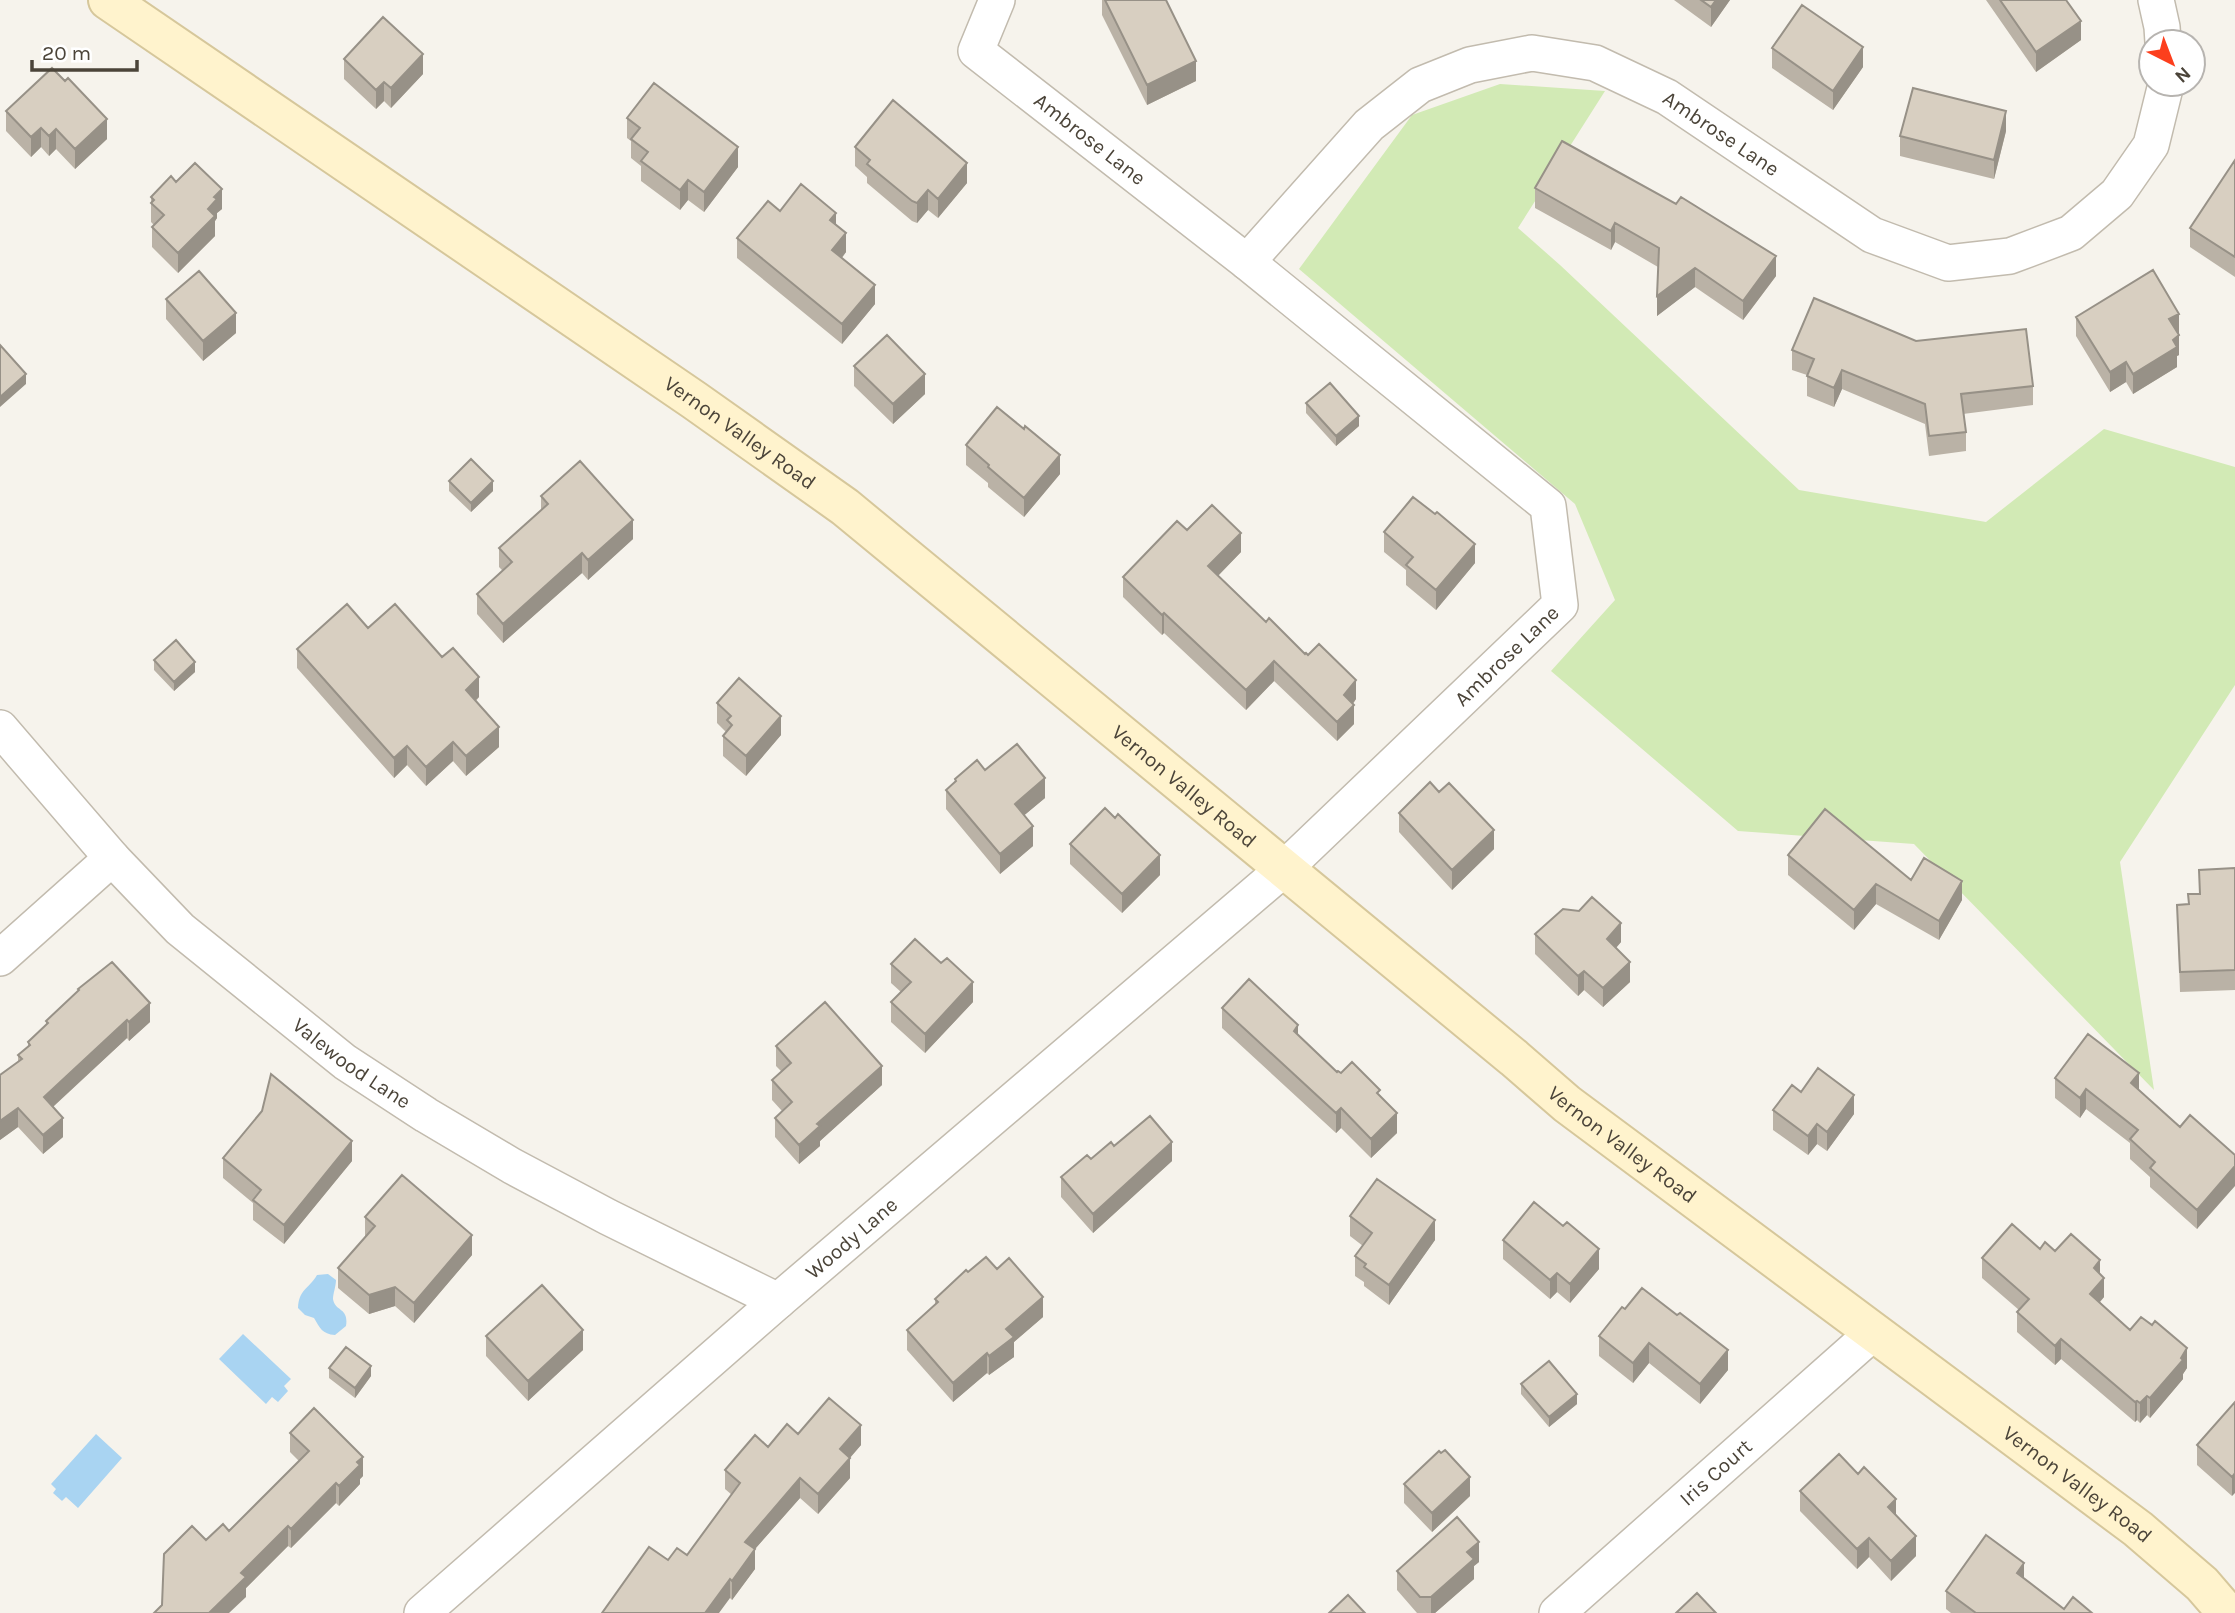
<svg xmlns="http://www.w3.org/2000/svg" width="2235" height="1613" viewBox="0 0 2235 1613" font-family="Karla,sans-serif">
<rect width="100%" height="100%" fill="#f6f3ec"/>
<!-- green -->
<path fill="#d2eab5" d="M1500,84L1605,91L1518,228L1560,265L1799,490L1986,522L2104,429L2235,467V685L2120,862L2154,1090L1914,844L1738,831L1551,671L1615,600L1575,504L1299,269L1412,115Z"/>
<!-- water -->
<path fill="#a9d4f2" d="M328,1274L336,1280C336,1286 333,1294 333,1299C335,1312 349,1307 346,1326L335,1335C322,1334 320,1328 314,1318L305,1315L298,1308C299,1289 308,1290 317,1275Z
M243,1334L291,1379L284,1386L288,1391L278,1402L272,1397L266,1404L219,1359Z
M96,1434L122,1458L78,1508L66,1497L62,1501L53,1493L56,1489L51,1484Z"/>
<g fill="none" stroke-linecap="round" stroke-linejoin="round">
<defs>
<g id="street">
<path d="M2156,0L2162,27L2163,42"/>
<path id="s1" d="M1247,262L1369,125L1420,85L1470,65L1532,53L1595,63L1667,97L1872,235L1948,263L2010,256L2071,233L2117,194L2151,145L2166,84"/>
<path id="s2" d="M0,728L112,858L180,929L345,1062L426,1115L512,1166L608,1217L778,1301"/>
<path d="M0,958L112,858"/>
<path id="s3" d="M422,1613L778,1301L1285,868L1560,605L1548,506L1247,262L976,51L997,0"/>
<path id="s4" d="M1557,1613L1874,1332"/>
</g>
<g id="secondary">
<path id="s5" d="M108,0L694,400L845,507L1514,1058L1567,1104L2138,1529L2202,1584L2227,1613"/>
</g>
</defs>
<!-- street casing -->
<use href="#street" stroke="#c2bbae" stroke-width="38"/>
<!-- secondary casing -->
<use href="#secondary" stroke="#d6c79b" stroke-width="42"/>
<!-- street -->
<use href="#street" stroke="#fff" stroke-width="35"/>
<!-- secondary -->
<use href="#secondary" stroke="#fff3cd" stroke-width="38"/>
</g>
<!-- wall -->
<path fill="#bab2a6" d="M1102,0H1166L1196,81L1147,105L1102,15Z
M1674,0H1730L1711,27Z
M1986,0H2066L2081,40L2036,72Z
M1772,48L1863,67L1833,110L1772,68Z
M344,59L423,74L391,108L384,101L376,109L344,79Z
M6,111L107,139L75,169L56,149L49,156L41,147L31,157L6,131Z
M627,118L738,167L704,212L688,200L680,210L641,181V166L631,158V141L627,138Z
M2006,131L1994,179L1900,156V136Z
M855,147L967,183L938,218L928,210L917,223L912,221L867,183V177L855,166Z
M2235,160V277L2190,247V228Z
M176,182L222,209L217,213V218L215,221V236L178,273L152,247V227L154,225L151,222V197Z
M1535,188L1776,276L1743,320L1695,287L1657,316L1658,267L1615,242L1611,250L1535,208Z
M780,211L836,225L846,252L842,258L875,304L842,344L737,258V238Z
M166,299L236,333L203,361L166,319Z
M2076,317L2179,333L2178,334L2179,355L2177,356V367L2133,394L2126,382L2110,392L2076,336Z
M1916,341L2033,386V405L1963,414L1966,432V451L1929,456L1925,424L1842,389L1834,407L1807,396V375L1792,370V350Z
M854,366L925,394L893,424L854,386Z
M1306,403L1359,426L1336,446L1306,413Z
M966,445L1060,474L1024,517L988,487V483L966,465Z
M449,481L493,491L471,512L449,491Z
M541,496L633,539L588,580L582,573L503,643L477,614V594L503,571L499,567V548L541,510Z
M1187,530L1241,552L1218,576L1266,622L1356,699L1353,704L1354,724L1337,741L1274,681L1246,710L1164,633L1162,635L1123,597V577Z
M1384,532L1475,563L1436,610L1406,585V570L1384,552Z
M368,628L442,657L479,697L476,701L499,747L466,776L453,761L426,786L407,765L394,778L297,668V649Z
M154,660L195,672L174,691L154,670Z
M717,703L781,735L746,776L723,756V736L726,732L717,723Z
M985,770L1045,798L1024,815L1033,846L1000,874L946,809V790L955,782V779Z
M1399,813L1494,849L1452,890L1399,832Z
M1070,844L1160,875L1122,913L1070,864Z
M1788,855L1911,880L1962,900L1939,940L1876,904L1854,930L1788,875Z
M2235,868V990L2180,992L2177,905L2188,904L2199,894V870Z
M1535,934L1621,942L1616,948L1630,982L1603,1007L1584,990L1578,996L1535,954Z
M891,964L973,1002L925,1053L891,1022V1002L901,992L891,983Z
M78,989L150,1022L129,1041L127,1038L53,1107L63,1137L43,1154L18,1127L0,1140L18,1061V1055L28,1047V1042L46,1025V1021L78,991Z
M1222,1008L1298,1036L1337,1072L1341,1073L1380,1095L1397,1133L1371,1158L1341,1128L1336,1133L1222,1028Z
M776,1046L882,1085L820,1141V1146L799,1164L775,1137V1118L782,1111L772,1100V1080L782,1072L776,1066Z
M2055,1078L2139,1090L2180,1127L2235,1155L2197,1229L2150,1187V1177L2130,1159V1143L2086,1109L2080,1118L2055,1098Z
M1773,1110L1854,1114L1827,1151L1817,1144L1808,1155L1773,1130Z
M1114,1146L1172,1161L1093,1233L1061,1197V1177Z
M223,1158L352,1161L284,1244L253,1220V1203L223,1178Z
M1350,1216L1435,1240L1389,1305L1364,1286V1282L1355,1276V1256L1363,1246L1350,1236Z
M365,1217L472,1255L414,1323L395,1306L369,1314L338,1288V1268L365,1237Z
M1503,1240L1599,1269L1570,1303L1557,1292L1550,1299L1503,1259Z
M2040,1249L2055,1251L2100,1274L2104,1297L2100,1302L2130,1330L2187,1368L2183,1374V1379L2150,1418L2147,1415L2140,1423L2137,1420L2135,1422L2061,1359L2055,1365L2017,1332V1312L2019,1310L1982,1278V1258Z
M997,1269L1043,1317L1014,1342V1357L989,1375L987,1373L953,1402L907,1350V1330L935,1305V1299L968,1272Z
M1625,1309L1677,1315L1728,1370L1700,1404L1649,1363L1633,1383L1599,1356V1336Z
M486,1336L583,1350L528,1401L486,1356Z
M329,1368L371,1376L355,1398L329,1378Z
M1521,1384L1577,1404L1549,1427L1521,1394Z
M2235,1402L2232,1496L2197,1465V1445Z
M290,1433L363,1476L360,1479V1484L339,1506L336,1503L291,1548L288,1546L246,1588V1597L162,1605L206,1540L229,1531L299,1461L290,1452Z
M798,1434L861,1445L850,1458V1478L818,1514L800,1498L755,1549V1569L732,1600L687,1555L732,1495L725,1489V1470L768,1447Z
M1404,1484L1470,1496L1432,1532L1404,1503Z
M1800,1491L1896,1514L1916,1556L1891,1581L1869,1557L1857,1569L1800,1511Z
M1479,1562L1474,1566V1579L1435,1613H1417L1397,1590V1571Z
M2024,1578L2064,1609L2092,1613H1951L1946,1609V1591Z"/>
<!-- shaded-wall -->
<path fill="#979187" d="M1716,0H1730L1711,27V7Z
M2081,21V40L2036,72V52Z
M1863,47V67L1833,110V91Z
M423,54V74L391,108V88Z
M1196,61V81L1147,105V85Z
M384,82V101L376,109V90Z
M2006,111V131L1994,179V160Z
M107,119V139L75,169V149Z
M41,128V147L31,157V137Z
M56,129V149L49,156V136Z
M738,147V167L704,212V192Z
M967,163V183L938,218V199Z
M688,180V200L680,210V190Z
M222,189V209L217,213V218L215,221V236L178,273V253L208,209L214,197Z
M928,190V210L917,223V203Z
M836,213V232L830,220Z
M1615,223V242L1611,250V231Z
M846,233V252L832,270V250Z
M1776,256V276L1743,320V301Z
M1695,268V287L1657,316V296Z
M875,285V304L842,344V324Z
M236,313V333L203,361V341Z
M2179,314V333L2169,339V319Z
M2179,335V355L2177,356V367L2133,394V374L2173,340Z
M2126,362V382L2110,392V372Z
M1842,370V389L1834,407V388Z
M26,374V384L0,407V397Z
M925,374V394L893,424V404Z
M1359,416V426L1336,446V436Z
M1060,455V474L1024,517V498Z
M493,481V491L471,512V503Z
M633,520V539L588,580V560Z
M1241,533V552L1208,586V566Z
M1475,544V563L1436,610V590Z
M582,553V573L503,643V624Z
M1164,613V633L1162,635V615Z
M1274,661V681L1246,710V690Z
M195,662V672L174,691V682Z
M479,677V697L466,709V690Z
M1356,680V699L1345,714L1354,705V724L1337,741V722L1344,695Z
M781,716V735L746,776V756Z
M499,727V747L466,776V756Z
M453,742V761L426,786V767Z
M407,746V765L394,778V758Z
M1045,778V798L1015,823V804Z
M1033,826V846L1000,874V854Z
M1494,830V849L1452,890V870Z
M1160,855V875L1122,913V894Z
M1962,881V900L1939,940V921Z
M1876,884V904L1854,930V910Z
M1621,923V942L1607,958V939Z
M1630,962V982L1603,1007V988Z
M1584,971V990L1578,996V976Z
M973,982V1002L925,1053V1034Z
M150,1003V1022L129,1041V1022Z
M127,1020V1038L44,1115V1097Z
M1298,1025V1045L1294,1031Z
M882,1066V1085L820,1141V1146L799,1164V1145L817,1124Z
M2139,1073V1093L2131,1083Z
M2086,1089V1109L2080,1118V1098Z
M1854,1095V1114L1827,1151V1132Z
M18,1108V1127L0,1140V1121Z
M1341,1108V1128L1336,1133V1113Z
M1397,1113V1133L1371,1158V1139Z
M63,1118V1137L43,1154V1135Z
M1817,1124V1144L1808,1155V1136Z
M352,1141V1161L284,1244V1225Z
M1172,1142V1161L1093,1233V1214Z
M2235,1166V1186L2197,1229V1210Z
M1435,1220V1240L1389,1305V1285Z
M472,1235V1255L414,1323V1303Z
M1599,1249V1269L1570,1303V1284Z
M2100,1260V1280L2094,1268Z
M1557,1273V1292L1550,1299V1280Z
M2104,1278V1297L2090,1313V1294Z
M395,1287V1306L369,1314V1295Z
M1043,1297V1317L1014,1342V1357L989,1375V1356L1006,1329Z
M583,1330V1350L528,1401V1381Z
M2061,1339V1359L2055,1365V1346Z
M1649,1343V1363L1633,1383V1363Z
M2187,1348V1368L2183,1374V1379L2150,1418V1398Z
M1728,1350V1370L1700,1404V1384Z
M987,1353V1373L953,1402V1383Z
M371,1366V1376L355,1398V1388Z
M1577,1394V1404L1549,1427V1417Z
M2147,1396V1415L2140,1423V1403Z
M2137,1401V1420L2135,1422V1402Z
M861,1425V1445L840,1469V1449Z
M363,1457V1476L360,1479V1484L339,1506V1486L357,1462Z
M850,1458V1478L818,1514V1494Z
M2235,1473V1493L2232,1496V1477Z
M1470,1477V1496L1432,1532V1513Z
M800,1478V1498L755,1549V1569L732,1600V1581L745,1542Z
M336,1483V1503L291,1548V1529Z
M1896,1499V1519L1888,1507Z
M288,1526V1546L246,1588V1597L229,1613H209L241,1573Z
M1916,1536V1556L1891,1581V1561Z
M1869,1538V1557L1857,1569V1549Z
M1479,1542V1562L1474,1566V1579L1435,1613H1431V1597L1467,1552Z
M2024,1563V1582L2017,1573Z
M730,1579V1598L719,1613H705Z"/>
<!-- building -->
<path fill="#d8cfc1" stroke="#979187" stroke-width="2" d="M1105,0H1166L1196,61L1147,85Z
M1701,0H1716L1711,7Z
M2000,0H2066L2081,21L2036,52Z
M1802,5L1863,47L1833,91L1772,48Z
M383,17L423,54L391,88L384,82L376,90L344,59Z
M52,68L65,81L68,78L107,119L75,149L56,129L49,136L41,128L31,137L6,111Z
M654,83L738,147L704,192L688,180L680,190L641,161L648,152L631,139L640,128L627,118Z
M1913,88L2006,111L1994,160L1900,136Z
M893,100L967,163L938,199L928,190L917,203L912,201L867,164L870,160L855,147Z
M1562,141L1676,204L1681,197L1776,256L1743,301L1695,268L1657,296L1659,248L1615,223L1611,231L1535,188Z
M2235,160V257L2190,228Z
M195,163L222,189L214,197L217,199L208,209L215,216L178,253L152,227L164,215L151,203L154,200L151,197L171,176L176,182Z
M801,184L836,213L830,220L846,233L832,250L875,285L842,324L737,238L768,201L780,211Z
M2153,270L2179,314L2169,319L2179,335L2173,340L2177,347L2133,374L2126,362L2110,372L2076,317Z
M199,271L236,313L203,341L166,299Z
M1814,298L1916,341L2026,329L2033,386L1961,394L1966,432L1929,436L1925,404L1842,370L1834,388L1807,376L1814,359L1792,350Z
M887,335L925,374L893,404L854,366Z
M0,345L26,374L0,397Z
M1330,383L1359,416L1336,436L1306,403Z
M997,407L1024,429L1025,426L1060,455L1024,498L988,467L989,465L966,445Z
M471,459L493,481L471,503L449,481Z
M580,461L633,520L588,560L582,553L503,624L477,594L512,562L499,548L548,504L541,496Z
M1413,497L1435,514L1437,512L1475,544L1436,590L1406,565L1413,557L1384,532Z
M1212,505L1241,533L1208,566L1266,622L1269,618L1305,654L1306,653L1308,655L1319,644L1356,680L1344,695L1354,705L1337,722L1274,661L1246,690L1164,613L1162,615L1123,577L1177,521L1187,530Z
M347,604L368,628L395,604L442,657L453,648L479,677L466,690L499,727L466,756L453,742L426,767L407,746L394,758L297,649Z
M176,640L195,662L174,682L154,660Z
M739,678L781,716L746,756L723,736L732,725L727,720L731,716L717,703Z
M1017,744L1045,778L1015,804L1033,826L1000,854L946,790L956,781L955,779L977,760L985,770Z
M1430,782L1439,792L1449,783L1494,830L1452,870L1399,813Z
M1105,808L1115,818L1118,814L1160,855L1122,894L1070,844Z
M1825,809L1911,880L1924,858L1962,881L1939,921L1876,884L1854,910L1788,855Z
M2235,868V970L2180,972L2177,905L2189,904L2188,894H2200L2199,870Z
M1592,897L1621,923L1607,939L1630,962L1603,988L1584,971L1578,976L1535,934L1563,909L1579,911Z
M915,939L941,963L947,958L973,982L925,1034L891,1002L911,982L891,964Z
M112,962L150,1003L129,1022L127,1020L44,1097L63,1118L43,1135L18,1108L0,1121V1075L22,1059L18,1055L30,1045L28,1042L48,1023L46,1021L79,990L78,989Z
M1249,979L1298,1025L1294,1031L1337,1072L1338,1071L1341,1073L1352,1062L1380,1090L1377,1093L1397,1113L1371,1139L1341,1108L1336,1113L1222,1008Z
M825,1002L882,1066L817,1124L820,1126L799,1145L775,1118L792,1102L772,1080L791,1063L776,1046Z
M2088,1034L2139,1073L2131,1083L2180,1127L2190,1115L2235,1155V1166L2197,1210L2150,1168L2155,1162L2130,1139L2138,1130L2086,1089L2080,1098L2055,1078Z
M1818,1068L1854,1095L1827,1132L1817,1124L1808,1136L1773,1110L1792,1085L1801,1092Z
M271,1074L352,1141L284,1225L253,1200L261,1190L223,1158L262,1111Z
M1150,1116L1172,1142L1093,1214L1061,1177L1087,1155L1091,1159L1111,1142L1114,1146Z
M402,1175L472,1235L414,1303L395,1287L369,1295L338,1268L375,1226L365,1217Z
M1377,1179L1435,1220L1389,1285L1364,1267L1366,1264L1355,1256L1372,1233L1350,1216Z
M1534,1202L1563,1226L1567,1222L1599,1249L1570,1284L1557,1273L1550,1280L1503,1240Z
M2012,1224L2040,1249L2045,1242L2055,1251L2071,1234L2100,1260L2094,1268L2104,1278L2090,1294L2130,1330L2141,1317L2152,1325L2155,1321L2187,1348L2181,1358L2183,1360L2150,1398L2147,1396L2140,1403L2137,1401L2135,1402L2061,1339L2055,1346L2017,1312L2029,1299L1982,1258Z
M986,1257L997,1269L1009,1258L1043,1297L1006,1329L1014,1337L989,1356L987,1353L953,1383L907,1330L938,1302L935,1299L966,1270L968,1272Z
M542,1285L583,1330L528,1381L486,1336Z
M1642,1288L1677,1315L1680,1313L1728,1350L1700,1384L1649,1343L1633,1363L1599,1336L1622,1307L1625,1309Z
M346,1347L371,1366L355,1388L329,1368Z
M1549,1361L1577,1394L1549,1417L1521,1384Z
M829,1398L861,1425L840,1449L850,1458L818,1494L800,1478L745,1542L755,1549L732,1581L730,1579L705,1613H602L649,1547L668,1560L677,1548L687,1555L740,1483L725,1470L755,1435L768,1447L787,1424L798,1434Z
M2235,1402V1473L2232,1477L2197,1445Z
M314,1408L363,1457L357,1462L360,1465L339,1486L336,1483L291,1529L288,1526L241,1573L246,1577L209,1613H154L162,1605L164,1554L192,1526L206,1540L223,1524L229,1531L309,1451L290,1433Z
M1445,1450L1470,1477L1432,1513L1404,1484L1439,1451L1441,1453Z
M1839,1454L1858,1474L1864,1467L1896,1499L1888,1507L1916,1536L1891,1561L1869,1538L1857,1549L1800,1491Z
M1457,1517L1479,1542L1467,1552L1474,1559L1431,1597H1420L1397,1571Z
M1986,1535L2024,1563L2017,1573L2064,1609L2073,1597L2092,1613H1976L1946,1591Z
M1697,1593L1716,1613H1676Z
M1348,1595L1365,1613H1329Z"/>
<g text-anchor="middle" stroke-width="5" stroke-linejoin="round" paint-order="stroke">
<!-- street labels -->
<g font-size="21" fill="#4b4439" stroke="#fff">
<text dy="7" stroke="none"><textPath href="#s1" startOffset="574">Ambrose Lane</textPath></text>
<text transform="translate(1090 139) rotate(38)" y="7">Ambrose Lane</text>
<text dy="7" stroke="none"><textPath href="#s5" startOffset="766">Vernon Valley Road</textPath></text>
<text dy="7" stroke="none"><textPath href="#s3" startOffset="1447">Ambrose Lane</textPath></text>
<text dy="7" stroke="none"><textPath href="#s5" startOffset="1334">Vernon Valley Road</textPath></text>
<text dy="7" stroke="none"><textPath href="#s2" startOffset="488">Valewood Lane</textPath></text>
<text dy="7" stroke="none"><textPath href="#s5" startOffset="1900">Vernon Valley Road</textPath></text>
<text dy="7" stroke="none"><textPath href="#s3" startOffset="570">Woody Lane</textPath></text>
<text dy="7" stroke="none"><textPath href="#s4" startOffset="212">Iris Court</textPath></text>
<text dy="7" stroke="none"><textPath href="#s5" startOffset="2468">Vernon Valley Road</textPath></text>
</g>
</g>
<!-- north arrow -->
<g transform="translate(2172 63) rotate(138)"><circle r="33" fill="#ffffff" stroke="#b7b4b0" stroke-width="2"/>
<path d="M0-5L12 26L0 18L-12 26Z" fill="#fc3f1d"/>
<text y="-10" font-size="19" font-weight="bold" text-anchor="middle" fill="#4b4439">N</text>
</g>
<!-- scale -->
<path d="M32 60v10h105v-10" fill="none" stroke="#4b4439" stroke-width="3.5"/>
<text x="42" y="60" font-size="21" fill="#4b4439" stroke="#ffffff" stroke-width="5" paint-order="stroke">20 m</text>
</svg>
